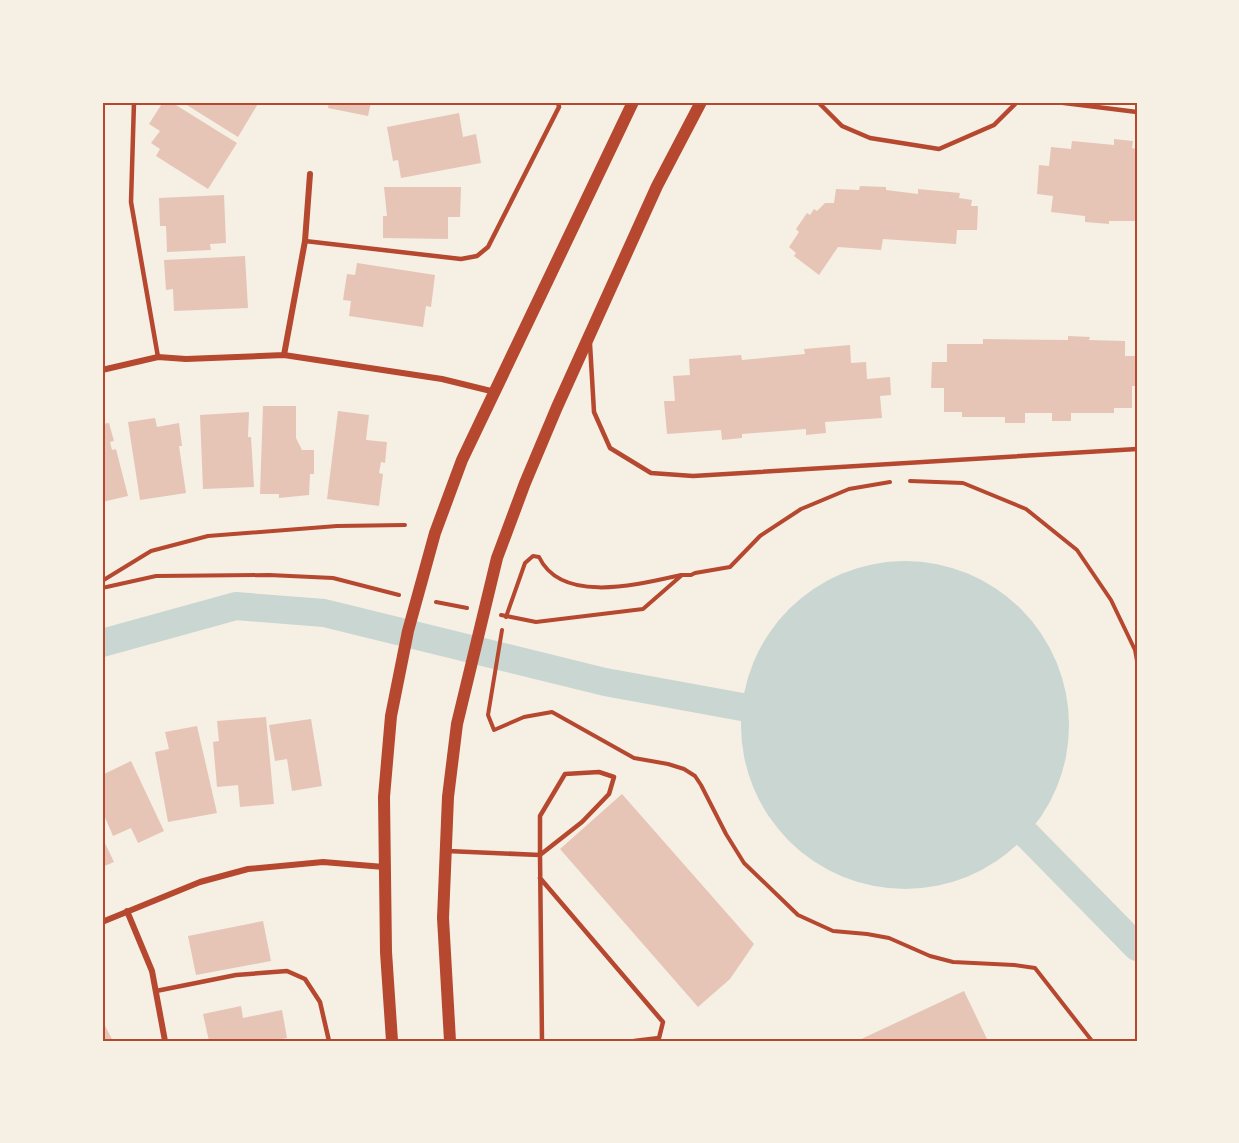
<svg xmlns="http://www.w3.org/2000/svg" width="1239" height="1143" viewBox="0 0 1239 1143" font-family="'Sofia Sans Condensed',sans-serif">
<rect width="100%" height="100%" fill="#f6efe4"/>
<!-- water -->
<path fill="#c9d6d2" d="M741 725a164 164 0 1 1 328 0a164 164 0 1 1-328 0Z"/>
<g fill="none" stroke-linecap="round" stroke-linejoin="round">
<!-- canal -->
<path stroke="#c9d6d2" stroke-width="28" d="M102,643L236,606L324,613L605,682L780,714
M999,813L1028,836L1137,947"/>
</g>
<!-- building -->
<path fill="#e6c5b7" d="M163,102H171L237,143L208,189L156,156L160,149L151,143L160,131L149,124Z
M182,102H259L238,137Z
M329,102H371L368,116L328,108Z
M459,113L463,137L476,134L481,163L401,178L398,160L393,161L387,127Z
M1114,139L1133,141L1132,148L1137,149V221H1109V224L1085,222V216L1051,212L1053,196L1037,194L1039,165L1049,166L1051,147L1071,149L1072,141L1114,145Z
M860,186L886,187V190L918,194V189L960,193L959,198L972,200L971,206H978L977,230H957L956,244L883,239L881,250L838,247L819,275L794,256L796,253L789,247L799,232L796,229L807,213L810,215L814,209L817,211L825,203H834L836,189L859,190Z
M384,187H461L460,217H448V239L383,238V216H387Z
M224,195L226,243L210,244L211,250L167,252L166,226H160L159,198Z
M245,256L248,308L174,311L173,289L166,290L164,260Z
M357,263L435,275L431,307L426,306L423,327L349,316L351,301L343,300L347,274L355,275Z
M1068,336L1090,337L1089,340L1125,341V356H1137V386H1132V408H1114V413H1071V421H1052V413H1025V423H1005V417H962V412H944V388H931L932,362H947V344H983V339L1068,340Z
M850,345L851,363L866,362L867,379L890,377L891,395L880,396L882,418L825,422L826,433L806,435V429L742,434V438L722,440L721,430L667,434L664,401H675L673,376L690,375L689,359L741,355L742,360L805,354L804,349Z
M263,406H296V438L302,450H314V474H310L309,495L279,498V494H260Z
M338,411L369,415L366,440L387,442L385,463L381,462L379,473L383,474L379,506L327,499Z
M249,412L248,437H251L254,487L203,489L200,415Z
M155,418L157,427L179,423L182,446H179L186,493L140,500L128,422Z
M109,423L114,441L110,442L112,450L116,449L128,496L102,502V424Z
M266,717L274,804L240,807L238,785L217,787L213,742L219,741L217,721Z
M311,719L322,786L292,791L287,759L275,761L269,725Z
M197,726L217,813L168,822L155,752L169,749L165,732Z
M131,761L164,831L138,843L131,828L113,836L104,815L102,816V775Z
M622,794L754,944L730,979L698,1007L560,849Z
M102,837L114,862L102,867Z
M263,921L271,961L196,975L188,936Z
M964,991L988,1041H857Z
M241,1006L243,1018L282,1010L287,1038L271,1041H209L203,1014Z
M102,1020L113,1041H102Z"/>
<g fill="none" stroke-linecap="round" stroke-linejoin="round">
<!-- path -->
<path stroke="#b5482f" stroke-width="4" d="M910,481L963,483L1026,509L1077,550L1111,600L1135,650L1137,661
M102,581L151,551L208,536L337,526L405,525
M102,588L156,576L269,575L333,578L399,595
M436,602L467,608
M501,615L536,622L643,609L682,575H691L695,573L730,567L760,536L801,509L849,489L890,482
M506,617L525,563L533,556L539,557C562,605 640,584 681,575
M502,630L488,715L494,730L524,717L552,712L634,758L668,764L684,769L695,776L701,785L726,834L744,863L798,915L833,931L867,934L889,938L930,956L953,962L1014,965L1035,968L1092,1041"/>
<!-- service -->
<path stroke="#b5482f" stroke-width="4.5" d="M134,102L131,202L158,357
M818,102L842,126L870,138L939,149L994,125L1017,102
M1056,102L1137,112
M305,241L461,259L477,256L488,247L559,107L558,102
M590,344L594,412L610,448L651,473L693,476L1137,449
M599,772L614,777L609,794L582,822L540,855V816L565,774Z
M447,851L540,855L542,1041
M540,878L663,1022L659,1038L634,1041
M156,991L236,975L287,971L305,979L320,1002L329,1041"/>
<!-- minor -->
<path stroke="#b5482f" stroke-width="6" d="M284,355L305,241L310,174
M102,370L158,357L186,359L284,355L442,379L495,392
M127,911L152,971L165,1041
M102,922L200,882L248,869L323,862L384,867"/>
<!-- secondary -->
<path stroke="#b5482f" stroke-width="12" d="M392,1041L386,952L384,797L391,716L408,631L435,533L462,460L633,102
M450,1041L443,918L448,797L457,724L497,558L525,483L557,407L657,186L701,102"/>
</g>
<!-- border -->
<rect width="1239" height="1143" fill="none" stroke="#f6efe4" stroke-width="207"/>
<rect x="104" y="104" width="1032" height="936" fill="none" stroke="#b5482f" stroke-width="2"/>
</svg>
